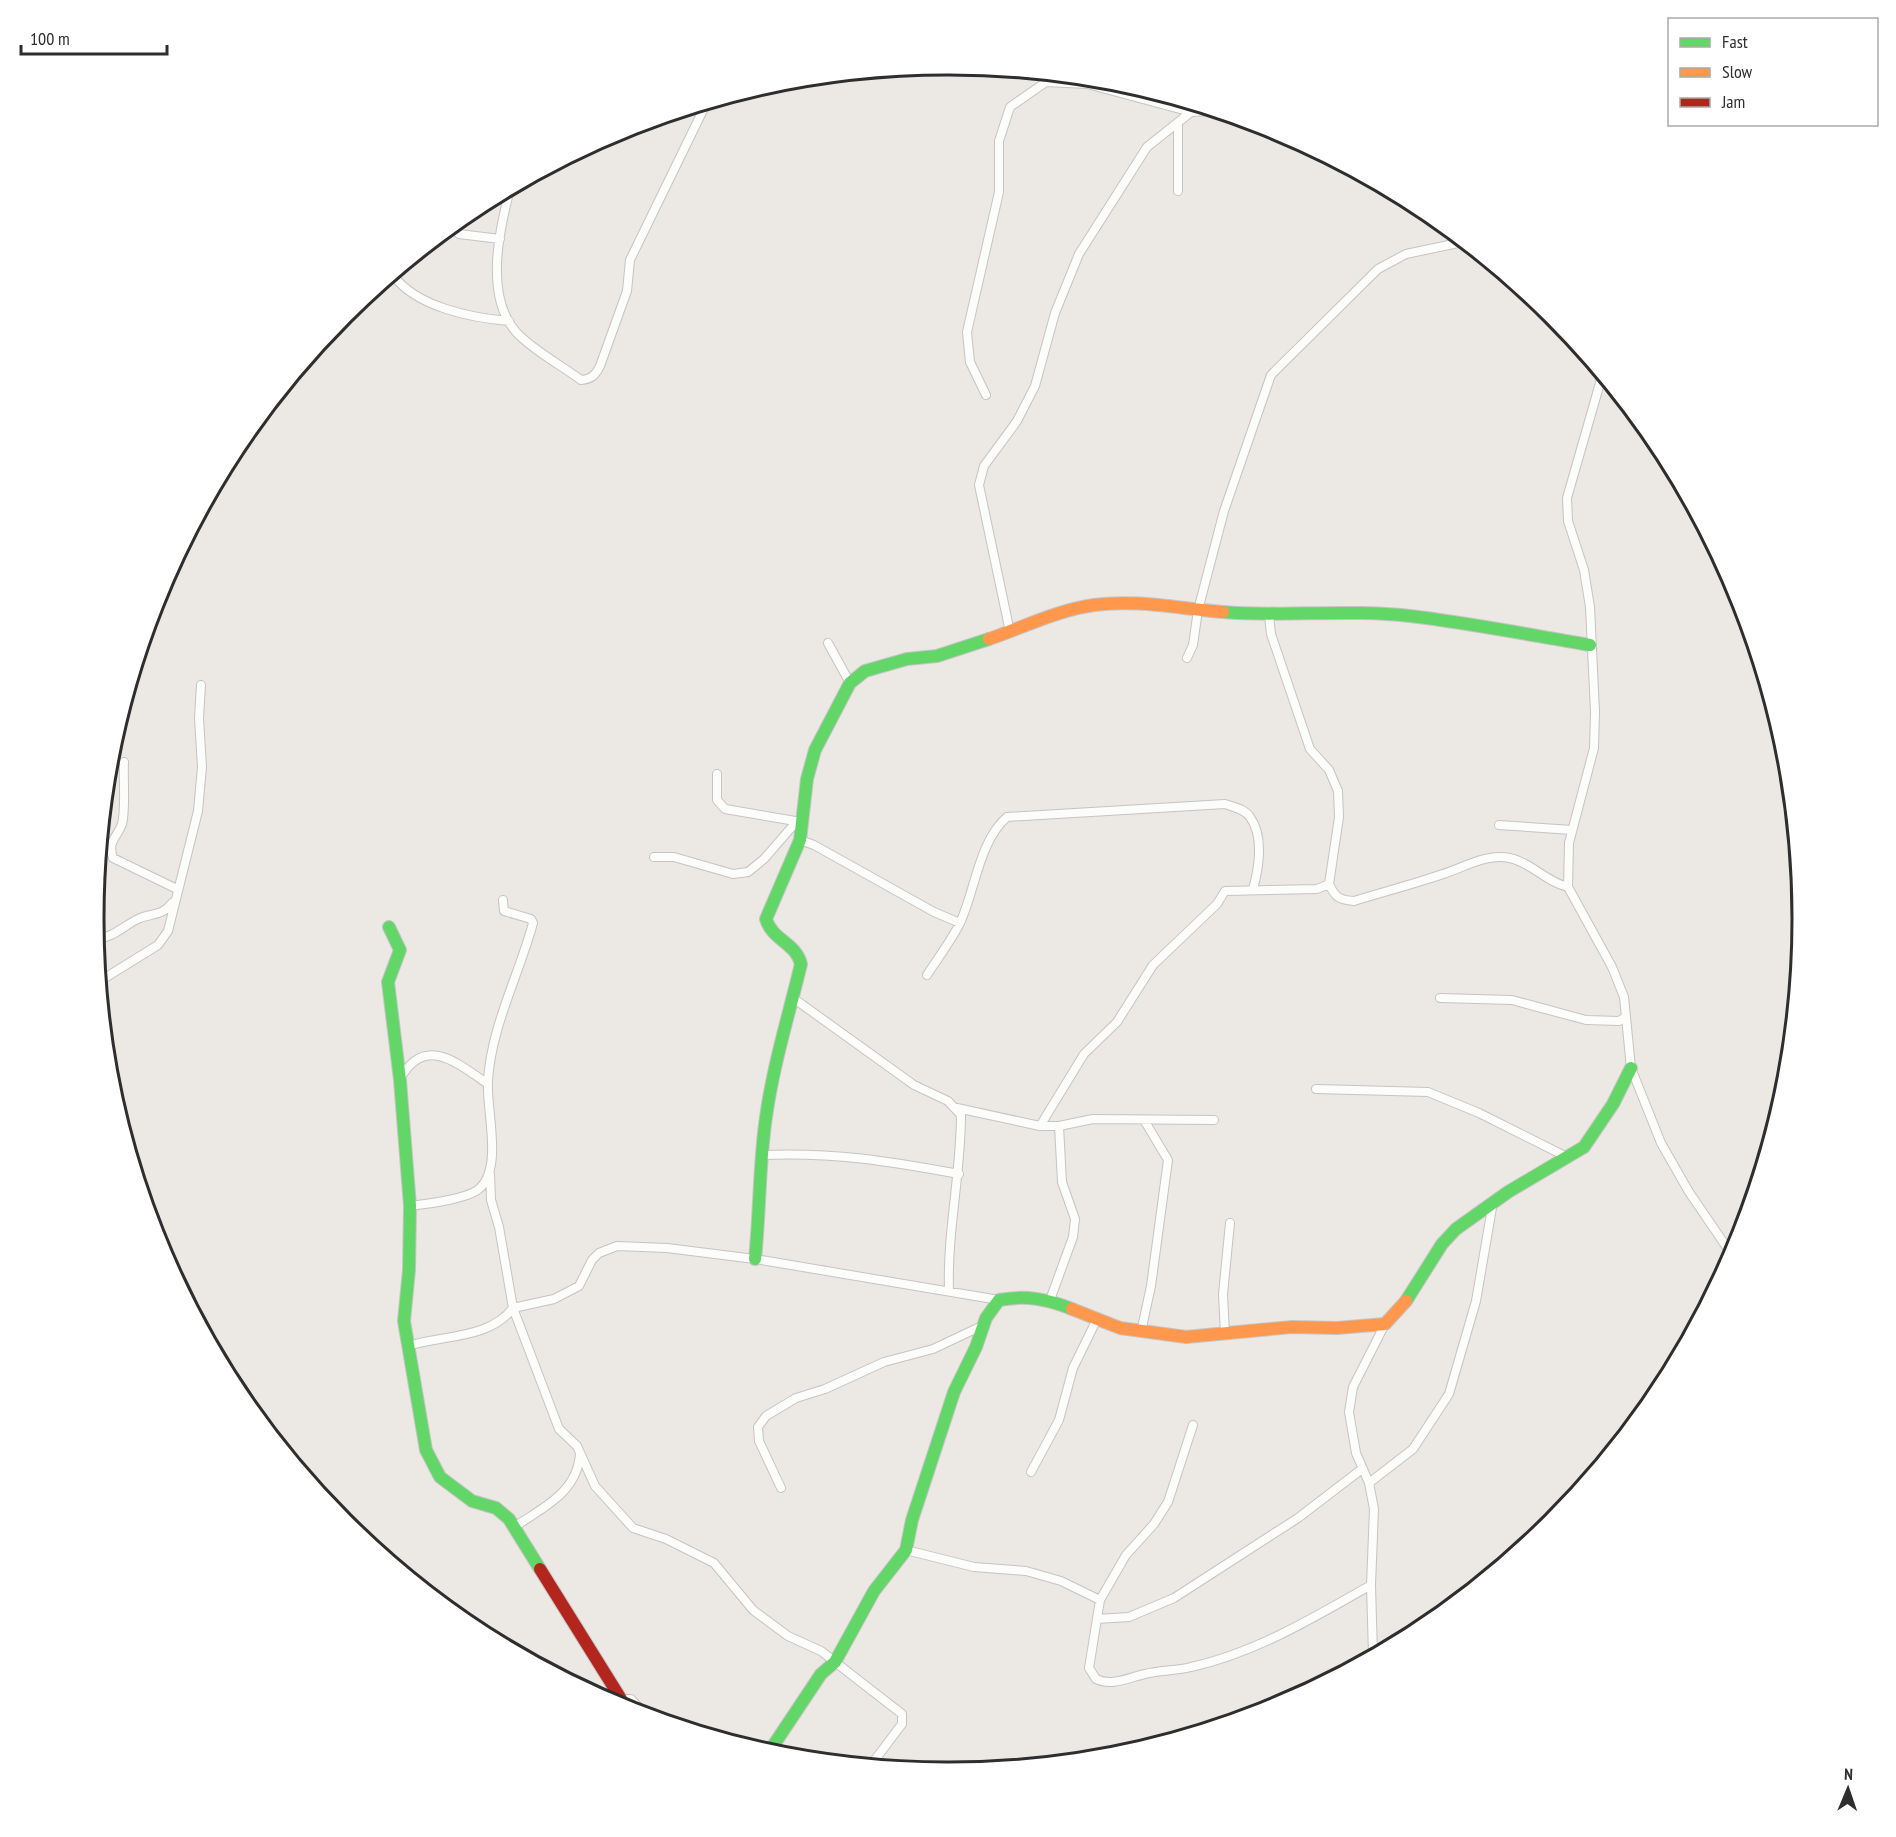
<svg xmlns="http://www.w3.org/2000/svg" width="1896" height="1837" viewBox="0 0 1896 1837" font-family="'PT Sans Narrow',sans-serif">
<rect width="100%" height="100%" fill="#ece8e4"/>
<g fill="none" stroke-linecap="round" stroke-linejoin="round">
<defs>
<path id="street" d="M1178,125V191
M510,189C499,231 484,297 517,333C534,351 561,365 581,380C591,379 595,376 600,366L627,291L630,260L706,104
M452,226L459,234L500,239
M393,275C416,307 472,318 509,321
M1602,376L1567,498L1568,521L1584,570L1590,607L1595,712L1594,748L1569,843L1568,887L1612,967L1624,997L1631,1068L1661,1143L1689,1192L1732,1255
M986,395L970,362L967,332L999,192V141L1010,107L1046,82L1087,84L1191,112L1213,111
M1010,632L979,485L984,466L1017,421L1035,386L1055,313L1079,254L1147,147L1191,112
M828,643L850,683
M1187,658L1193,645L1198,610L1224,511L1271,375L1378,269L1406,254L1463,242
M124,762C123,779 126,809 122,824C117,838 107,841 113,858L177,889
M717,774V800L725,809L801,822
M1499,825L1572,830
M800,840L814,845L934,912L960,923
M654,857H674L733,874L748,872L764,859L797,821
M1329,884C1335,897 1339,900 1354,901C1383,892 1414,884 1443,874C1465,867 1487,853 1510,858C1532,863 1546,882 1568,887
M96,939C115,937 123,926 138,919C151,913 163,916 172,903
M927,975C938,958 951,941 960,923C975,891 979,841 1007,817L1225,804C1233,807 1245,809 1250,817C1264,836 1259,868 1253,889
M100,981L158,945L168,931L198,811L202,767L199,718L201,685
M793,998L914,1085L948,1101L961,1115C961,1173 947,1232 949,1290
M1440,998L1512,1000L1586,1020L1619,1021L1626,1017
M400,1079C425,1034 457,1063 488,1084
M1316,1089L1428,1092L1479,1113L1569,1158
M957,1108L1040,1126H1059L1093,1119L1214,1120
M1040,1126L1084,1054L1117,1022L1153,965L1217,904L1225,891L1317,889L1329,884L1339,817L1338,791L1329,770L1310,749L1271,634L1269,616
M761,1155C834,1152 888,1161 959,1174
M490,1174L491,1200L499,1227L513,1308L559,1429L577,1446L595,1486L633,1528L666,1539L714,1563L753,1610L788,1636L821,1651L902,1714V1724L871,1765
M410,1206C426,1204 469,1199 480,1188C503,1166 486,1110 488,1081C491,1027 519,975 533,923L531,919L504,911L503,900
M1050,1300L1073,1237L1075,1219L1062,1182L1059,1126
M1141,1332L1151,1286L1168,1160L1144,1120
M1225,1334L1223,1294L1230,1223
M408,1346C442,1335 490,1339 513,1308L554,1299L579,1286L592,1260L599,1253L617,1246L667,1248L755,1259L999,1300
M1193,1425L1168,1502L1154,1524L1126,1555L1100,1600L1089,1668L1096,1679C1112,1687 1130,1677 1145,1674C1160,1670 1176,1671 1191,1667C1255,1653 1315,1617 1371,1585
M1031,1472L1059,1420L1073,1368L1097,1319
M1369,1483L1413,1449L1449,1394L1476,1301L1493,1202
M781,1488L759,1441L758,1427L766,1416L796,1398L825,1389L884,1362L933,1349L984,1325
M514,1527C543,1508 578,1492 580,1453
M906,1550L974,1567L1026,1571L1061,1581L1100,1600
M1097,1619L1129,1617L1174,1598L1298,1518L1362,1469
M1373,1655L1371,1585L1374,1509L1369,1483L1356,1453L1349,1412L1353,1387L1385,1324
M615,1704L621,1699H631L646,1715"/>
<path id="fast" d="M1223,612C1285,617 1347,609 1410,616C1470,623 1530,635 1590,645
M389,927L400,950L388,982L400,1080L410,1206L409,1270L404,1321L426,1450L440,1477L472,1501L496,1508L509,1519L540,1569
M755,1259C760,1211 759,1164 766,1117C773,1066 789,1014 801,964C796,943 772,940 766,919L800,840L807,779L815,750L850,683L865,671L907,659L937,656L989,639
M1406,1301L1442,1244L1456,1229L1508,1192L1584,1147L1613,1104L1631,1068
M769,1752L821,1674L835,1662L874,1591L906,1550L912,1520L954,1392L976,1347L986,1318L999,1300C1026,1295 1047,1299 1072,1309"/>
<path id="slow" d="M989,639C1024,627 1058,610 1094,605C1136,599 1181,609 1223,612
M1072,1309L1120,1328L1186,1337L1292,1327L1337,1328L1385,1324L1406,1301"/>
<path id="jam" d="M540,1569L621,1699"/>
</defs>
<!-- street casing -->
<use href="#street" stroke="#c5c4c5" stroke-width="10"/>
<!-- fast casing -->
<use href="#fast" stroke="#c5c4c5" stroke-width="14"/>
<!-- slow casing -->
<use href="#slow" stroke="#c5c4c5" stroke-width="14"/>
<!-- jam casing -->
<use href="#jam" stroke="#c5c4c5" stroke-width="14"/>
<!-- street -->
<use href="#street" stroke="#fcfcfb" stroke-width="8"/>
<!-- fast -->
<use href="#fast" stroke="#63d668" stroke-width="12"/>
<!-- slow -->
<use href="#slow" stroke="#ff974d" stroke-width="12"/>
<!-- jam -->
<use href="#jam" stroke="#b3261e" stroke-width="12"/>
</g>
<!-- crop -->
<path d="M0 0H1896V1837H0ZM947 75H949A843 843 0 0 1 1792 918V919A843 843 0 0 1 949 1762H947A843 843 0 0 1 104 919V918A843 843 0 0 1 947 75Z" fill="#fff" fill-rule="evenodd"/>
<path fill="none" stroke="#2e2e2e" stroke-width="3" d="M947 75H949A843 843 0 0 1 1792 918V919A843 843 0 0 1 949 1762H947A843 843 0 0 1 104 919V918A843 843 0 0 1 947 75Z"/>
<!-- legend -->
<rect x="1668" y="18" width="210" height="108" fill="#ffffff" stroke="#ababab" stroke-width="1.5"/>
<rect x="1680" y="38" width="30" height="9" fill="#63d668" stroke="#ababab" stroke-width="1.5"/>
<text x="1722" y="48" font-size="18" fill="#2e2e2e">Fast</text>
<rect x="1680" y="68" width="30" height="9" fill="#ff974d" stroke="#ababab" stroke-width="1.5"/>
<text x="1722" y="78" font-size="18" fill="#2e2e2e">Slow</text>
<rect x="1680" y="98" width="30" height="9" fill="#b3261e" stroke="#ababab" stroke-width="1.5"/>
<text x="1722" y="108" font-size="18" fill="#2e2e2e">Jam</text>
<!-- north arrow -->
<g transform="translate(1848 1789) rotate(2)" stroke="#ffffff" stroke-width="4.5" paint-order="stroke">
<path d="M0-4.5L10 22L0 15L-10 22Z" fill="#2e2e2e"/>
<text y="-9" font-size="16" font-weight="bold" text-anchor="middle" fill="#2e2e2e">N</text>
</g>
<!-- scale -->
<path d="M21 45v9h146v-9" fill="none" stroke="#2e2e2e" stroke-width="3"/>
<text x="30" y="45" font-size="18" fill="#2e2e2e" stroke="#ffffff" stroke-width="4.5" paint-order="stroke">100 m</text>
</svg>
